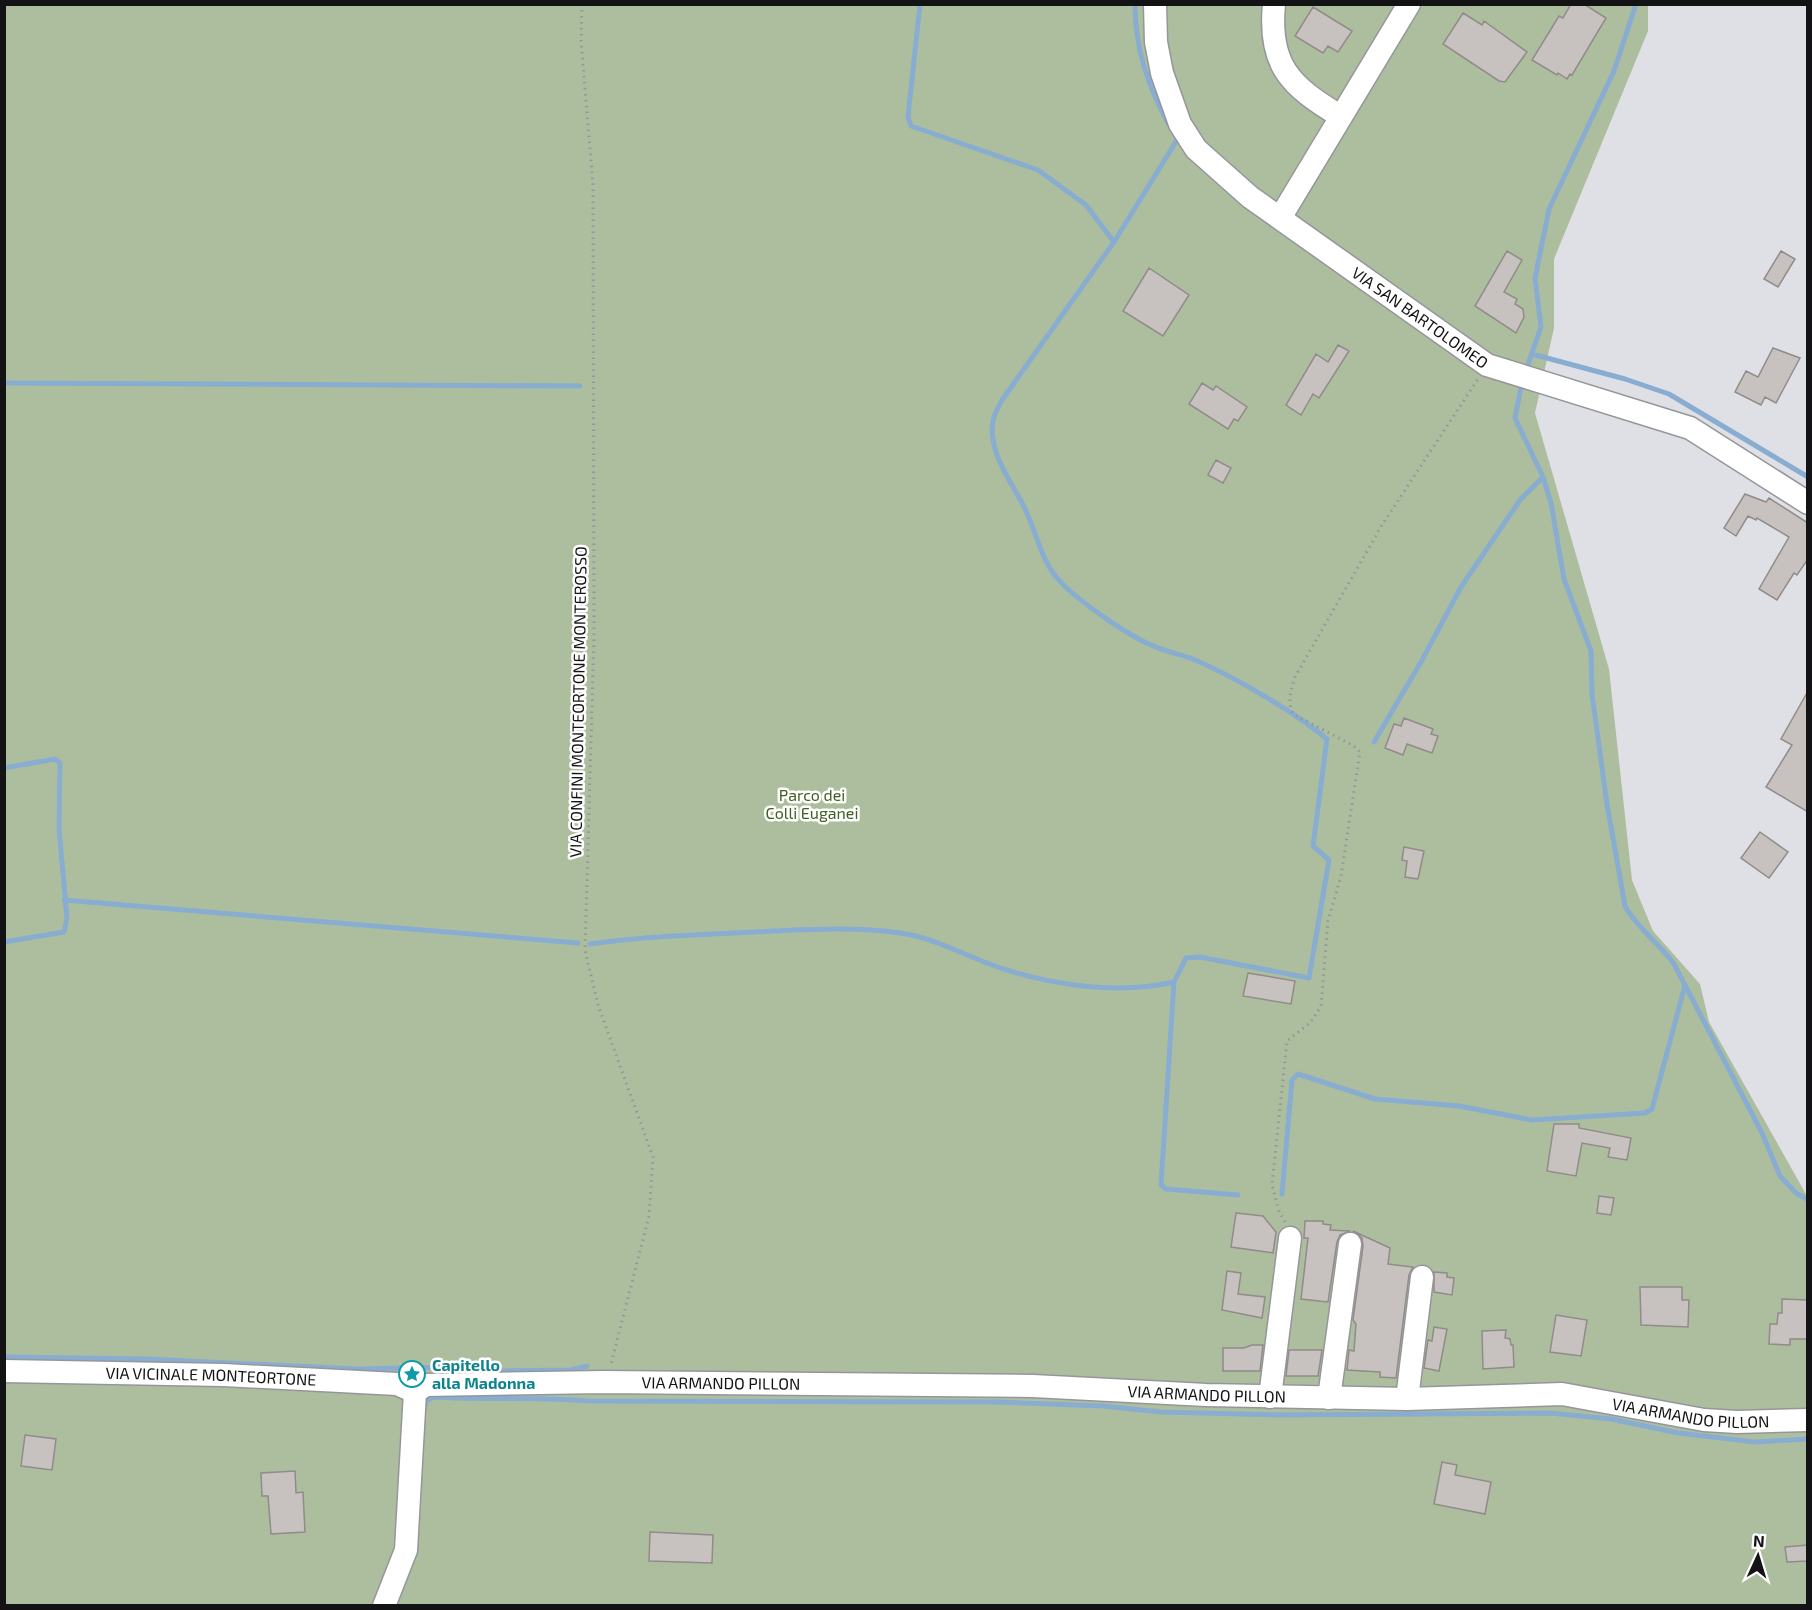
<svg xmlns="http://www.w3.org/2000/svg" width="1812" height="1610" viewBox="0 0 1812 1610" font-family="'Exo 2',sans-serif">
<rect width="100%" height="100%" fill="#dfe0e5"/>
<!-- green -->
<path fill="#adbe9f" d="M5,5H1648V31L1554,259V328L1535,413L1609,669L1632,880L1653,931L1700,984L1709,1022L1807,1196V1605L5,1606Z"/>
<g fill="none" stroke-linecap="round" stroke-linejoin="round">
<!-- stream -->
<path stroke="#88add0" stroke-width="5" d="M920,4L908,117L911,126L1038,170L1086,205L1114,242
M1135,4C1135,49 1148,86 1169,125
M1177,140L1114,242L1002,400C999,406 994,414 993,421C988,449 1008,478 1021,501C1035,525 1040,560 1058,579C1074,598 1127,635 1151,645C1163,651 1177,653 1190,658C1230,674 1293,711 1327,739L1313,846L1329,860L1309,978L1200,957L1186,958L1174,982L1161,1185L1166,1189L1238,1195
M1532,354L1625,379L1669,394L1808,477
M1526,370L1541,327L1535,278L1549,209L1614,71L1636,4
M1522,382L1515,418L1543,477L1551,503L1564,579L1591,651L1592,694L1607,804L1625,906C1637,928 1659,943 1674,964L1762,1133L1780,1176L1796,1193L1808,1200
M4,383L580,386
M1374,742L1421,662L1461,587L1520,500L1543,477
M4,768L55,759L60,763L59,828L67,918L64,932L4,942
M64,900L578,943
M590,944C645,936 699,935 754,932C802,930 852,926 900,933C932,937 964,955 995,966C1049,985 1117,995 1174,982
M1282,1194L1292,1080L1298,1074L1375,1099L1459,1106L1532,1120L1645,1113L1652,1109L1685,985
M4,1357L148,1359L358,1369L448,1367L499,1371L571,1370L587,1366
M424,1410L426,1401L434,1397C485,1400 537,1397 588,1401L996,1402L1103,1406L1161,1412L1282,1415L1550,1413L1611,1419L1678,1433L1755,1442L1808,1439"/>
</g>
<!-- building -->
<path fill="#c7c1bf" stroke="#918b89" stroke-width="1.5" d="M1571,4H1584L1606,18L1572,75L1570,74L1567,79L1558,73L1557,75L1532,60L1559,16L1563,18Z
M1313,7L1352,31L1338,52L1328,46L1323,53L1295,36Z
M1463,13L1482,25L1484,21L1527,52L1505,82L1499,81L1443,44Z
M1507,251L1522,260L1504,292L1517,299L1515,304L1523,309L1524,317L1516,333L1475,306Z
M1781,251L1795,259L1778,287L1764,279Z
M1149,268L1189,295L1163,336L1123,311Z
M1338,345L1349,351L1319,398L1313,394L1301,415L1286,405L1316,354L1328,362Z
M1773,348L1800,358L1776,403L1765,397L1761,405L1735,392L1746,371L1758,377Z
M1202,383L1213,390L1216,386L1247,407L1238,421L1234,419L1228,429L1189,404Z
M1216,460L1231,468L1223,483L1208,475Z
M1745,494L1766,502L1769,498L1808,523V559L1797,575L1794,573L1777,600L1759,589L1789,537L1757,518L1756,520L1748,516L1736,536L1724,528Z
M1808,691V812L1766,787L1792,745L1781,739Z
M1404,718L1433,729L1431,734L1438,736L1432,753L1407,744L1403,755L1385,748L1394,724L1401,726Z
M1760,832L1788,852L1769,878L1741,858Z
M1404,847L1424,851L1418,879L1405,877L1407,861L1402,860Z
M1248,973L1295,981L1291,1004L1243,996Z
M1554,1124H1579V1128L1631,1138L1627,1160L1608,1157L1610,1148L1582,1143L1576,1176L1547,1171Z
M1599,1196L1614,1198L1611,1215L1597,1213Z
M1236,1213L1263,1216L1276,1232L1273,1253L1231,1247Z
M1305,1221H1323V1224L1331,1225L1330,1230L1350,1231L1340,1235L1337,1242L1328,1302L1301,1299L1308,1238H1304Z
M1353,1231L1390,1248L1388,1264L1413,1267L1409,1275L1396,1378L1380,1377V1372L1347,1370L1349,1350L1354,1351L1356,1324L1353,1320L1363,1246L1362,1238Z
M1227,1271L1241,1273L1238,1294L1265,1297L1262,1318L1222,1310Z
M1434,1272L1447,1273V1277L1454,1278L1452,1295L1434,1292Z
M1640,1287H1682V1300H1689L1688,1327L1641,1325Z
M1782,1299L1808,1300V1339H1790V1345L1769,1344L1770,1324H1777L1778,1313H1782Z
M1556,1315L1587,1320L1581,1356L1550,1352Z
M1434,1327L1447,1329L1439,1371L1424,1368L1428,1340L1432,1341Z
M1506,1330L1505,1338L1510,1339L1511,1345H1513L1514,1367L1483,1369L1482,1331Z
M1252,1345H1263L1260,1371H1223V1348H1244Z
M1289,1350H1322L1318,1376H1286Z
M25,1435L56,1439L52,1470L21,1466Z
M1442,1462L1457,1465L1455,1475L1491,1482L1485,1514L1434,1504Z
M295,1471L296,1493L303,1492L305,1532L271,1534L268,1496H262L261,1473Z
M650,1532L713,1535L712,1563L649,1561Z
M1808,1545V1561L1787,1562L1785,1547Z"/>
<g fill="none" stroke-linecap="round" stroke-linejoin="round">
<defs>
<g id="minor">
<path id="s1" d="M1155,4L1156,42L1162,73L1180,124L1196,149L1250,197L1487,365L1690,428L1808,503"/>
<path d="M1274,4C1268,65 1290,86 1340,116"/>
<path d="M1280,218L1409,4"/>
<path id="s2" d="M4,1371L224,1375L397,1384L415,1392"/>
<path id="s3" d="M415,1392L426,1385L603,1382L1033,1386L1206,1395L1407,1399L1562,1394L1704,1420L1737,1422L1808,1420"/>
<path d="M1270,1397L1290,1238"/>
<path d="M1329,1398L1350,1244"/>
<path d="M1407,1399L1422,1277"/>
<path d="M384,1606L406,1550L415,1392"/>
</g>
</defs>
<!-- minor casing -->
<use href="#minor" stroke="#95969b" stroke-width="25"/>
<!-- path -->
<path stroke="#95969a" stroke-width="3" stroke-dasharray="1.5 4.5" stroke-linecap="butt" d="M582,4L581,41L593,185L594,636L585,950L598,1005L653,1157L649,1216L611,1364
M1285,1222L1279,1211L1272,1185L1287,1041L1311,1022L1321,1006L1328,921L1341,876L1360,752L1354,746L1293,714C1287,701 1291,690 1295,677L1382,525L1478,379"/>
<!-- minor -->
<use href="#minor" stroke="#fff" stroke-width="22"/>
</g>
<!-- icons -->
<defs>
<symbol id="sight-ring" viewBox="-11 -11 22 22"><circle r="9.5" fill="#fff" stroke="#0f9aa8" stroke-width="1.5"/><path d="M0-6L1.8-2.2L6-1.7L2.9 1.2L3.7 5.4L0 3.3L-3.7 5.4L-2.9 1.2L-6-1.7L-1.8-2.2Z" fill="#0f9aa8"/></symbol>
</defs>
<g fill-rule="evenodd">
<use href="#sight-ring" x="397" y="1359" width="30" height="30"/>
</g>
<g text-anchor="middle" stroke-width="5" stroke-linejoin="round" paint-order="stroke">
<!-- street labels -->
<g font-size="16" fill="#131315" stroke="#fff">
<text dy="6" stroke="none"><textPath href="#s1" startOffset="434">VIA SAN BARTOLOMEO</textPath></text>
<text transform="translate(578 702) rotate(-89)" y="6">VIA CONFINI MONTEORTONE MONTEROSSO</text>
<text dy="6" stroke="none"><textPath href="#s2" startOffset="207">VIA VICINALE MONTEORTONE</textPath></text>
<text dy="6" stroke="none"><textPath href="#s3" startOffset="308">VIA ARMANDO PILLON</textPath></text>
<text dy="6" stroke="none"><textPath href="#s3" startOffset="794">VIA ARMANDO PILLON</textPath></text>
<text dy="6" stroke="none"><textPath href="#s3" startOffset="1280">VIA ARMANDO PILLON</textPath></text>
</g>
<!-- park labels -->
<g font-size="16" fill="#415f22" stroke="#fff">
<text x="812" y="801">Parco dei<tspan x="812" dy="18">Colli Euganei</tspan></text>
</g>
<!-- culture labels -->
<g font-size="16" font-weight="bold" fill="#0d838f" stroke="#fff" text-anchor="start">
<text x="432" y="1371">Capitello<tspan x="432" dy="18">alla Madonna</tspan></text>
</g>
</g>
<!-- border -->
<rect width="1812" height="1610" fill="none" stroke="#131315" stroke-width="12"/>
<!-- north arrow -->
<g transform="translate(1758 1556) rotate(4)" stroke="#ffffff" stroke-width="4.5" paint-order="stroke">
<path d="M0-4.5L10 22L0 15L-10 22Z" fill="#131315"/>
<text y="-9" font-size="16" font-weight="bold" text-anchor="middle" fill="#131315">N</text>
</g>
</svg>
